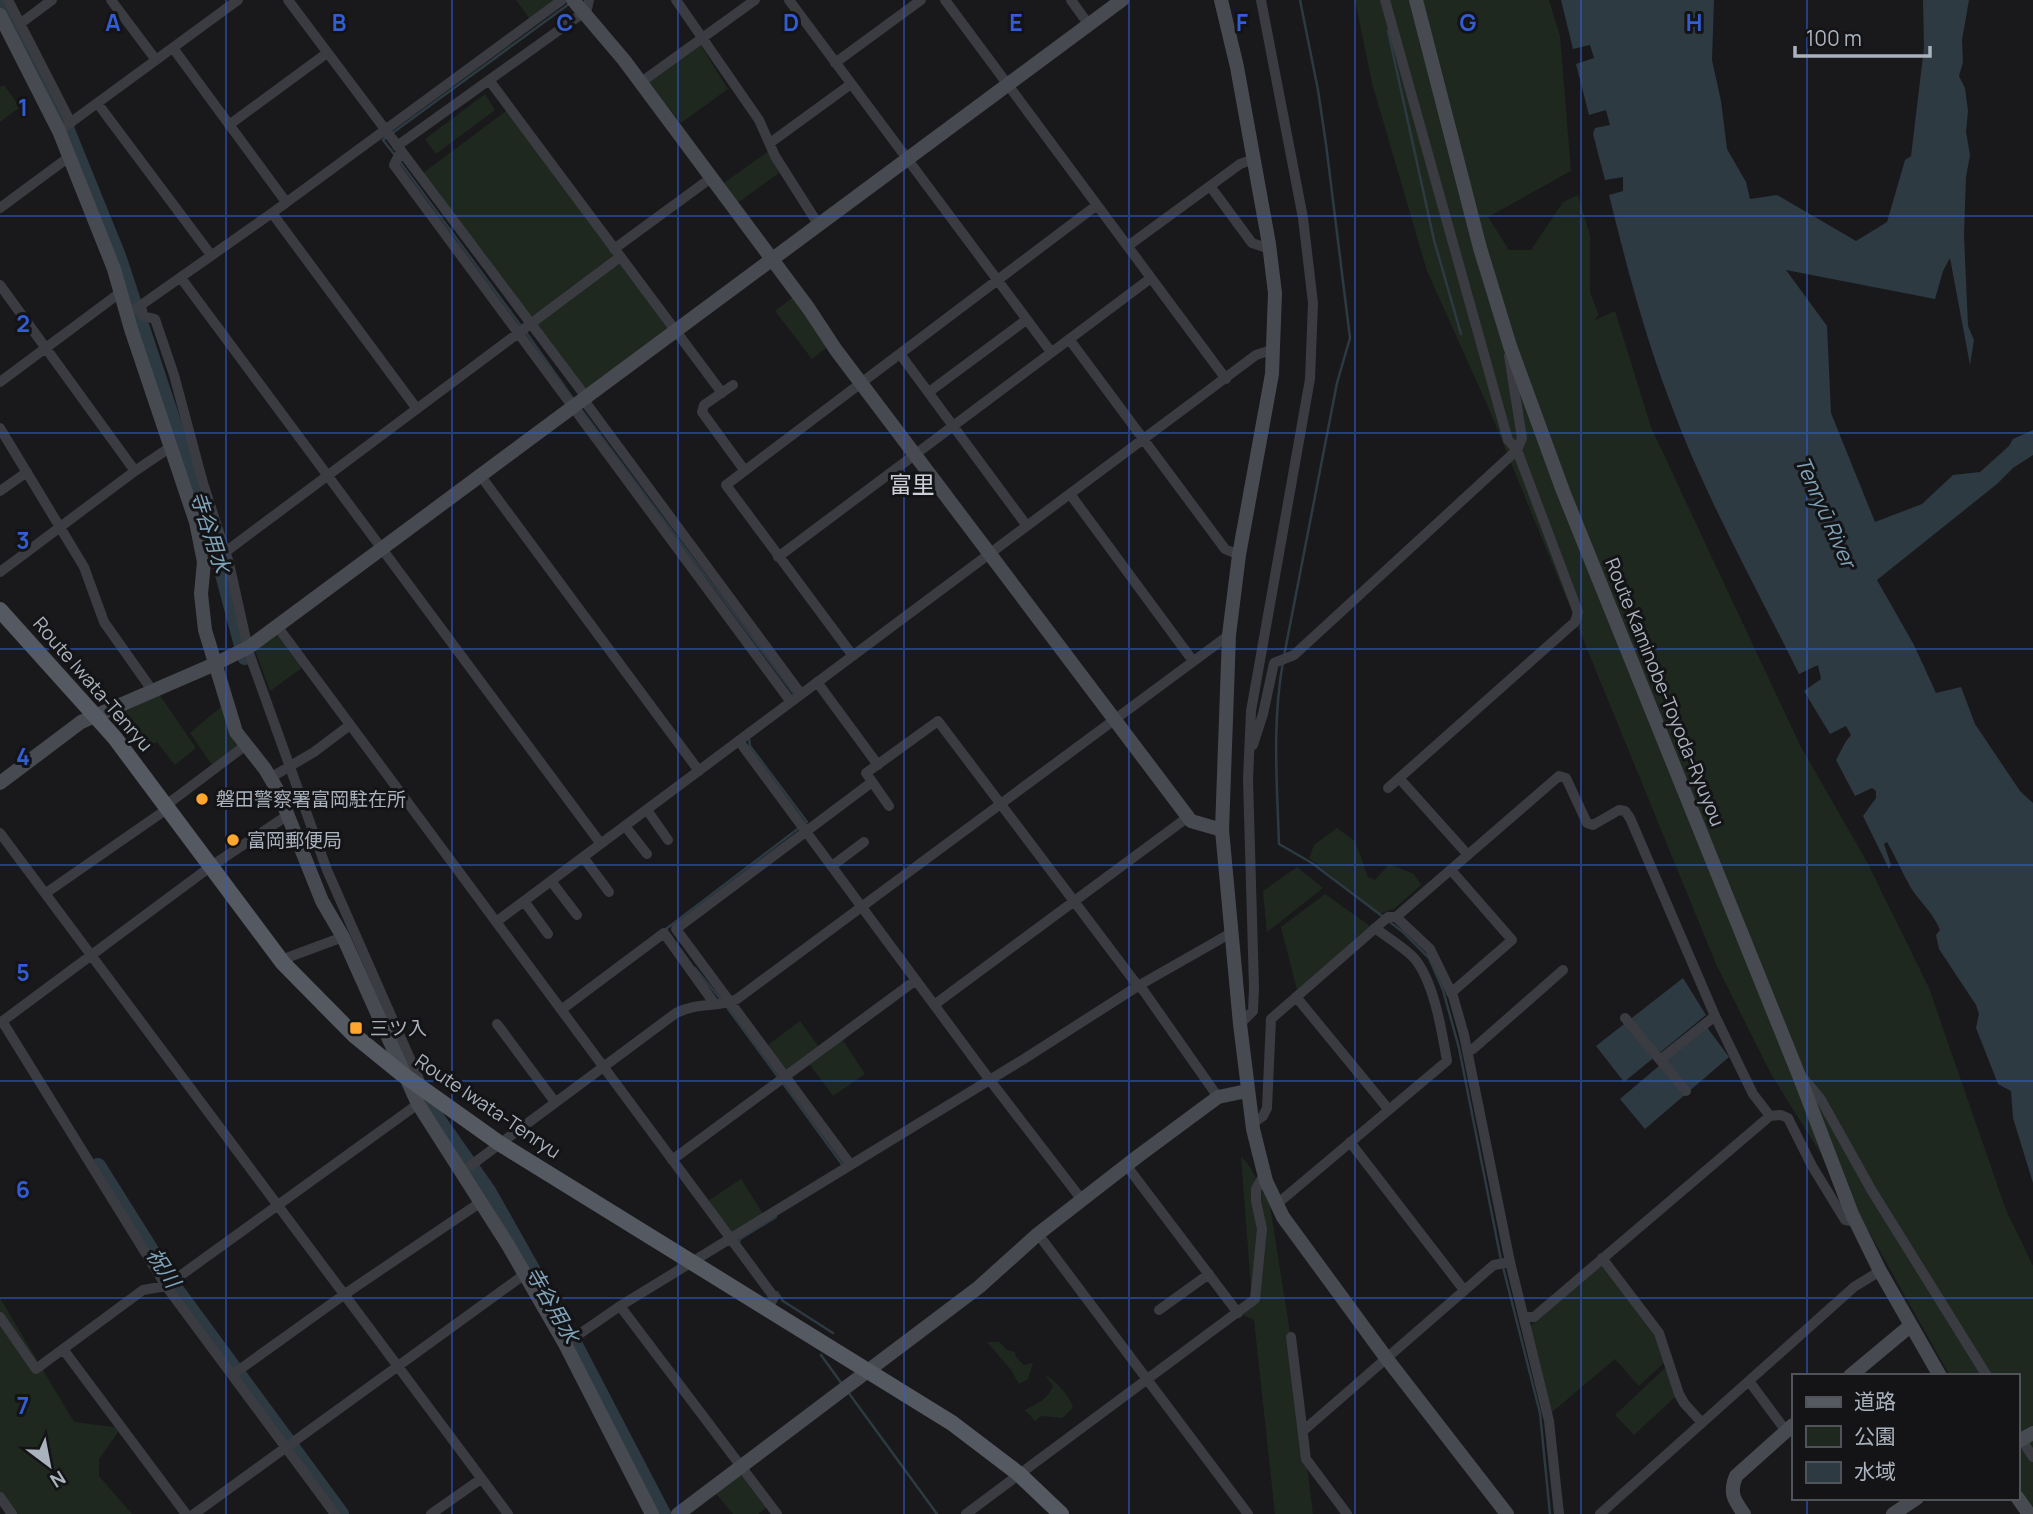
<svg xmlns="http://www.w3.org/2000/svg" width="2033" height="1514" viewBox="0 0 2033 1514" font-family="Manrope,'Noto Sans JP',sans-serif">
<rect width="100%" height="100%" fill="#19191c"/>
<!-- green -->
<path fill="#1e281f" d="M516,0H562L532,22Z
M1355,0H1549L1560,36L1571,171L1488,217L1509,250H1531L1563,202L1578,195L1590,236V293L1599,315L1593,321L1615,311L1651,427L1707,547L1800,745L1867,862L1929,988L2006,1210L2033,1266V1513L2017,1486V1376H1950L1864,1223L1771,1074L1716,964L1489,409L1427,271L1372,83Z
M698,41L728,89L681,123L645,79Z
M4,85L20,107L0,122V87Z
M485,94L495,110L436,154L425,139Z
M510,108L675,330L586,397L419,176Z
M769,151L779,173L732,207L718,187Z
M797,294L832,343L812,359L775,311Z
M279,629L306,665L270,691L255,650Z
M157,691L196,748L175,765L157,742L141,748L123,726V706Z
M224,704L240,746L212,765L190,733Z
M1337,828L1355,841L1368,877L1375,880L1389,864L1414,874L1421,885L1394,909L1379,914L1309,858L1314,845Z
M1297,867L1323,888L1267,932L1263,891Z
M1325,894L1370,926L1297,990L1281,927Z
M800,1021L821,1050L840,1036L865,1074L833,1096L807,1061L785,1077L764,1048Z
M1241,1156L1250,1167L1269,1200L1292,1345L1313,1514H1275L1254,1320L1238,1313L1252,1301Z
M741,1179L764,1215L731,1235L708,1201Z
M1601,1263L1656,1334L1666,1361L1639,1386L1615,1359L1551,1413L1530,1330L1532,1324Z
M0,1298L74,1422L121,1428L99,1459V1476L132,1514H12L0,1497Z
M987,1342H999L1007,1350L1015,1352L1016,1357L1024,1365L1033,1363L1028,1379L1019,1384L1011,1370Z
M1667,1366L1675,1397L1634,1435L1615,1415Z
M1045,1374C1056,1382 1069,1394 1073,1408L1062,1418L1041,1416L1035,1421L1025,1410C1037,1404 1048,1399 1053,1386Z
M742,1467L770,1505L758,1514H733L712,1489Z"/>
<!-- water -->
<path fill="#2d3a42" d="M1561,0H1714L1712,60L1721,101L1727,149L1746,182L1750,199L1777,195L1856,241L1887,222L1905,160L1911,156L1924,48L1923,0H1969L1962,40L1963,62L1959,76L1965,88L1968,111L1966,132L1970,155L1966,177L1964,235L1968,326L1974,340L1970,365L1950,258L1943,271L1935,299L1786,270L1827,326L1831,413L1875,522L1922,504L1953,475L1980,472L2009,446L2013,439L2033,430V455L2013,468L1997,484L1877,580L1914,645L1936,693L1961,687L1975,724L2020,791L2033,803V1183L2013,1118L2011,1091L1998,1084L1976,1028L1979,1014L1976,1005L1939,949L1936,935L1940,930C1934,914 1920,902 1911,888C1902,873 1896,857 1887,842L1884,844L1891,865L1889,869L1863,816L1876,798V791L1872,788L1855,796L1836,760L1846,741L1851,735L1846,726L1830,734L1804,691L1821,679L1818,665L1799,674C1754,583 1704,495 1669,399C1644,333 1626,264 1609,195L1623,191V177L1605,180L1593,134L1595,128L1610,125L1606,110L1589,115L1576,64L1594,58L1590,45L1573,49Z
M1683,978L1706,1015L1624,1082L1596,1046Z
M1706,1026L1729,1057L1645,1129L1620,1099Z"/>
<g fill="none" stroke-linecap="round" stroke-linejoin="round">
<!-- stream -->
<path stroke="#2d3a42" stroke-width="2.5" d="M1388,31L1434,240L1461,334
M391,134L569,4
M385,138L383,140L394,154
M400,162L521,326
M525,331L574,400
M580,408L794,694
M1284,656L1337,383L1350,338L1326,144L1318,90L1300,0
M1283,662C1272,722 1277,784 1279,844L1312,863L1382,916
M749,739L750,746L807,822L804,824
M1387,920L1403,932L1429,958L1443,990L1459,1048L1501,1260
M666,929L799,828
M695,968L722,1001
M726,1006L778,1077
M782,1082L844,1167
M739,1242L740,1239L776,1217
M1503,1267L1540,1413L1550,1514
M777,1292L783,1301L833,1333
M821,1355L842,1384
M848,1392L937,1514"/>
<!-- river -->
<path stroke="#2d3a42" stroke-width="16" d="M0,1L62,118L118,256L220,563L245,657
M427,1104L488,1191L576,1347L663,1514
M98,1166L174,1287L341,1514"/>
<!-- street -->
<path stroke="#3a3c41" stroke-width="10" d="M8,0L71,123
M111,0L156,60
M288,0L586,397
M676,0L759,120L775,156L818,224
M789,0L1051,352
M945,0L1226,379
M1071,0L1089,25
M1385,0L1508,440L1517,450L1578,612L1575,622L1388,788
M21,23L52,0
M173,48L286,202
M835,63L921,0
M489,80L722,393
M640,83L755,0
M98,104L211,255
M229,125L327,53
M59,131L238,0
M770,143L851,84
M397,146L583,13L587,9L589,0
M401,151L394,165L791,702
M1210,186L1252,243L1270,249
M0,208L69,157
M272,213L417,409
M1128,246L1240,164L1254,159
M614,249L711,178
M181,278L601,844
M0,285L135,471
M141,305L143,316L155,319L174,375L203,483L229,563L249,653L327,870L422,1086
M127,315L272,213L562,0
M1069,339L1225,549L1239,555
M900,354L1027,526
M0,382L121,292
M733,385L704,405L702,412L745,471
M929,392L1026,320
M583,399L801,694
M0,428L84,567L104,622L152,690
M480,475L699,771
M0,491L27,472
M1070,494L1193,661
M778,557L1151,278
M204,562L224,553L620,257
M0,572L135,471L172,446
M277,626L774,1297L768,1308
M853,656L726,485L1097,205
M817,682L878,765
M739,741L989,1079L1082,1200
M1253,745L1263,714L1274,663L1294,655L1517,450L1522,438L1509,356
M270,778L314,752L350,725
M1399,778L1468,855
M165,806L246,745
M889,806L866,773L938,721L1138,986L1143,990L1218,1097
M647,810L668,840
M625,826L647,854
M0,833L508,1514
M583,857L609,892
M832,866L864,842
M1451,870L1512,940L1451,993
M551,881L577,915
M46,893L167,809
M524,901L548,934
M1396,917L1430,949L1453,996L1464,1035L1510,1262L1549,1421L1559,1514
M496,922L1256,355L1274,349
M281,960L343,937
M1297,998L1389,1110
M934,1005L1188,817
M561,1010L664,933L714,1003
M1625,1018L1686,1091
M2,1021L166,1286L335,1514
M0,1023L210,867L288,815
M497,1024L555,1102
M1240,1024L1253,1011L1254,988L1248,779L1251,711L1310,379L1313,303L1303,218L1261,0
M1467,1051L1473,1049L1563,970
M1660,1060L1715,1016
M1803,1078L1820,1098L1872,1191L1987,1376
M1252,1124L1263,1116L1267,1108L1271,1019L1388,917H1396L1559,776L1566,778L1587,823L1593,825L1619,810L1625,811L1630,818L1715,1016L1753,1094L1770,1116
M1350,1142L1464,1290
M672,1160L916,980
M850,1164L676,929L872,782
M1126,1165L1238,1313
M462,1172L676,1013C697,1002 719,1008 737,999L1229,635
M1277,1204L1447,1061C1442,1032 1434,981 1414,958C1404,947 1388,938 1375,928
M1038,1234L1248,1514
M1602,1258L1659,1333L1679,1394L1684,1403L1702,1423
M620,1306L777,1514
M1159,1310L1209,1274
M0,1317L36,1369L143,1290L166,1286L418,1104
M1524,1317H1534L1770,1116L1781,1115L1788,1118L1812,1166L1845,1220L1857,1222
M1291,1337L1306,1459L1347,1514
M565,1344L620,1306L1024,1059L1138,986L1231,933
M63,1349L186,1514
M232,1375L345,1294L481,1202
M1749,1381L1786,1431
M1303,1431L1489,1269L1494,1265L1510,1262
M2017,1433L2033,1457
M0,1497L12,1514
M194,1514L525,1274
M431,1514L481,1479
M966,1514L1255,1299L1262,1229L1256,1201V1189L1264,1175
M1600,1514L1854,1287L1880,1271"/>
<!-- secondary -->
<path stroke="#474b51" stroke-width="14" d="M573,0L624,60L809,309L836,350L1191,821L1222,830
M1221,0L1237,67L1269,244L1275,293L1272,374L1239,555L1229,635L1222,830L1240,1024L1253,1129L1266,1181L1283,1217L1387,1359L1507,1514
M1416,0L1480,248L1510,346L1563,491L1798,1073L1852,1214L1880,1271L1940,1376
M0,15L59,131L114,269L131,329L196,522L204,562L201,594L205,630L236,732L265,769L278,791L322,901L343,937L418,1104L508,1245L565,1344L652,1514
M0,783L81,722L215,664L249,647L1122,0
M1850,1376L1910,1326
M2017,1442L2033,1433
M2017,1497L2029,1514
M678,1514L979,1287L1038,1234L1137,1157L1218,1097L1247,1091
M1744,1514C1734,1500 1729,1493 1736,1476L1793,1425
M1893,1514L1917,1498"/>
<!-- primary -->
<path stroke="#555961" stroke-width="16" d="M0,610L115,738L283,963L354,1035L402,1074L499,1143L952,1423L1019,1474L1061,1514"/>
</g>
<!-- grid -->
<path fill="none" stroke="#325dd4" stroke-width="2" stroke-opacity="0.55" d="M226,0V1514M452,0V1514M678,0V1514M904,0V1514M1129,0V1514M1355,0V1514M1581,0V1514M1807,0V1376M0,216H2033M0,433H2033M0,649H2033M0,865H2033M0,1081H2033M0,1298H2033M1807,1498V1514"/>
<!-- markers -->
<g fill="#ffa62e" stroke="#141417" stroke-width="2.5">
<circle cx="202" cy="799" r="7"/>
<circle cx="233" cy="840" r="7"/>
<rect x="349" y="1021" width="14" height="14" rx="3.5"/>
</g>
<g text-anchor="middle" stroke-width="6" stroke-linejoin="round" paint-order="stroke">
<!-- street labels -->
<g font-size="19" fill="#aab2bd" stroke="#141417">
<text transform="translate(93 684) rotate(49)" y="7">Route Iwata-Tenryu</text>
<text transform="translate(1665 692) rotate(68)" y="7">Route Kaminobe-Toyoda-Ryuyou</text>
<text transform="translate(488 1106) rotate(34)" y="7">Route Iwata-Tenryu</text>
</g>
<!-- poi labels -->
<g font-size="19" fill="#aab2bd" stroke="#141417" text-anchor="start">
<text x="216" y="806">磐田警察署富岡駐在所</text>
<text x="247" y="847">富岡郵便局</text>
<text x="370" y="1035">三ツ入</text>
</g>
<!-- water labels -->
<g font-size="21" font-style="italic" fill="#7fa4ba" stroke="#141417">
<text transform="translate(1825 512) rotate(66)" y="7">Tenryū River</text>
<text transform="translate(210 532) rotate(72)" y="7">寺谷用水</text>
<text transform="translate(163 1268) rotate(57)" y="7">祝川</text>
<text transform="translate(552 1305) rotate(60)" y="7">寺谷用水</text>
</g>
<!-- quarter labels -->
<g font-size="23" fill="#ccd0d8" stroke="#141417">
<text x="912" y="493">富里</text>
</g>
</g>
<g font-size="23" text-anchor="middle" font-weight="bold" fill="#325dd4" stroke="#141417" stroke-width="6" stroke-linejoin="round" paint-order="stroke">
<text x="113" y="31">A</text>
<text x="339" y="31">B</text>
<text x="565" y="31">C</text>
<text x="791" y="31">D</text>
<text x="1016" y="31">E</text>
<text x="1242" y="31">F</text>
<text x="1468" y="31">G</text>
<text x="1694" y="31">H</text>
<text x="23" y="116">1</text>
<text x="23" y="332">2</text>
<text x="23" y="549">3</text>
<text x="23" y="765">4</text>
<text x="23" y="981">5</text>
<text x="23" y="1198">6</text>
<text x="23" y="1414">7</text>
</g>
<!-- legend -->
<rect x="1792" y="1374" width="228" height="126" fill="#141417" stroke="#505359" stroke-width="2"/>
<rect x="1806" y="1397" width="35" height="10" fill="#555961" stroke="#505359" stroke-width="2"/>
<text x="1854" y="1409" font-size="21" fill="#aab2bd">道路</text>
<rect x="1806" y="1426" width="35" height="21" fill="#1e281f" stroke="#505359" stroke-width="2"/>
<text x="1854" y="1444" font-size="21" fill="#aab2bd">公園</text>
<rect x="1806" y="1462" width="35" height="21" fill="#2d3a42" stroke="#505359" stroke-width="2"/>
<text x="1854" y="1479" font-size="21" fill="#aab2bd">水域</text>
<!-- north arrow -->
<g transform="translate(49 1465) rotate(148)" stroke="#141417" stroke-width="5" paint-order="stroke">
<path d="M0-5L12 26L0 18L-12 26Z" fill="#aab2bd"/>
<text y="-10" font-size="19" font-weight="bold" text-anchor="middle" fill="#aab2bd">N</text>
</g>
<!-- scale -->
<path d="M1795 46v10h135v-10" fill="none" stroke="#aab2bd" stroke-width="3.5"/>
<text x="1806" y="46" font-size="21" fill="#aab2bd" stroke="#141417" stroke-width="5" paint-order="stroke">100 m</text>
</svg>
